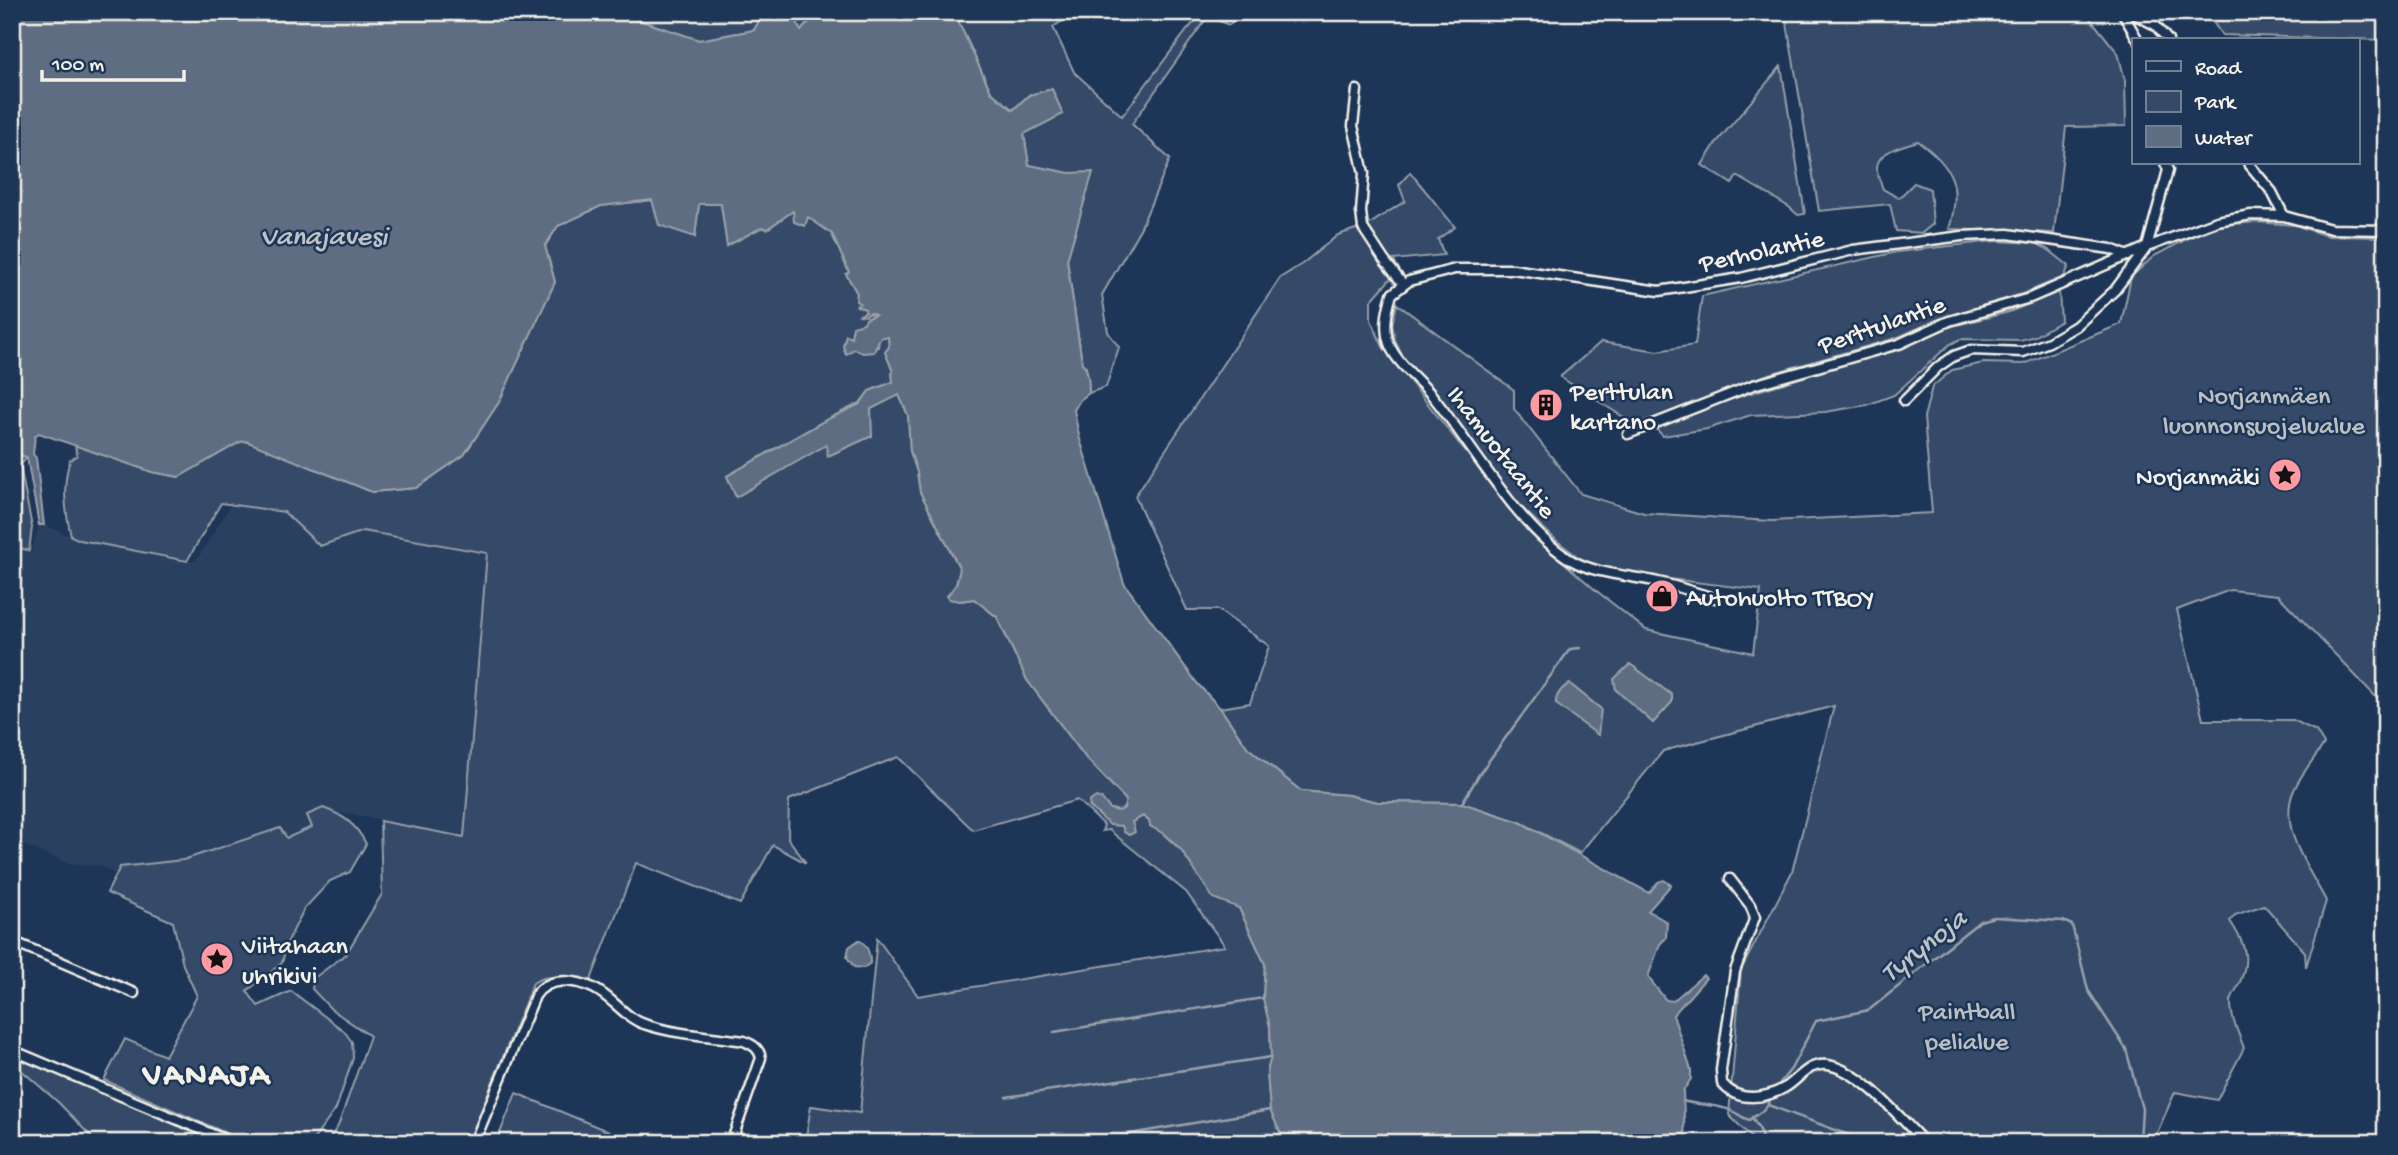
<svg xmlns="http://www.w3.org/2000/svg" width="2398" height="1155" viewBox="0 0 2398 1155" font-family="'Gochi Hand',sans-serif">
<rect width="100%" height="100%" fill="#1d3557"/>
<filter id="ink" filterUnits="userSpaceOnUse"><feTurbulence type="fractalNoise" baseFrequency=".0143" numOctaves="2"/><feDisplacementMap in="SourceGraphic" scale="14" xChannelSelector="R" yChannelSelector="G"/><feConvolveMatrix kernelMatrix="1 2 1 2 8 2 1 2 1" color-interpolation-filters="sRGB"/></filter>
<g filter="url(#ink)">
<!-- built -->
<path fill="#2a4060" d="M231,505L284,512L320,546L363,531L487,553L464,837L353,814H342L323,808L312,827L286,838L280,828L183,860L120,867L115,874L101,866L72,865L12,840V548L31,553L39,525H44L80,540L195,562Z"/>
<!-- green -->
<path fill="#354a67" stroke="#949ea8" stroke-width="2" d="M625,12H764L754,30L699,40L633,18Z
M797,12H817L801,31L798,26Z
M954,12H987L988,19L989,12H1072L1070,16L1053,27L1074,72L1122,116L1188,29L1203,12H1236L1235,19L1229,25L1208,16L1132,124L1170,159L1141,227L1102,295L1108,332L1119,347L1106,387L1089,393L1086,367L1082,363L1067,260L1092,173H1069L1029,165L1024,134L1029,95L1013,110L991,92Z
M1785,12H2085L2118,53L2125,80L2126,126L2066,127L2054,233L1949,229C1962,186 1954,167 1918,141C1906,145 1878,150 1877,167C1876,174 1881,183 1883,189L1899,198L1914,183L1930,189L1933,224L1922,233L1896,231L1890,204L1819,211Z
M2206,12H2311L2386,15V40L2222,35Z
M1781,66L1805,214L1798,215L1789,207L1737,176L1732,184L1702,165L1716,143Z
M1410,172L1455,227L1438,239L1444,255L1393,260L1399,269L1371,301V320L1383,347L1528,531L1593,588L1646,630L1753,653L1761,590L1620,573L1582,560L1556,540L1517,503L1433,388L1403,358L1395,340L1392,324L1397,304L1514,390V409L1581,494L1644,513L1771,521L1932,513L1924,417L1932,387L1952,370L1983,363L2024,364L2121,324L2131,277L2154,256L2212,226L2256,222L2295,225L2327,236L2386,237V703L2376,697L2278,595L2230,590L2177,610L2203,720H2293L2316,731L2324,744C2314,759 2301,774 2294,790C2277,827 2310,870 2326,901L2306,967L2305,952L2264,905L2235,915L2230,921C2244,942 2251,957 2240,982C2238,988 2232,995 2231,1001C2230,1017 2239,1034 2244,1048L2217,1100L2175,1092L2156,1135L2159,1143H1757L1729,1115L1741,970L1792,872L1834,706L1663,751L1580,853L1520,822L1462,803L1378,802L1348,795L1301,791L1248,748L1220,708L1250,703L1269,646L1218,610H1187L1135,496L1280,278L1302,264L1338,235L1368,225L1405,201L1399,185Z
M652,200L695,237L699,204H721L727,246L762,227L767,229L794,210L807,216L832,234L849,272L846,274L857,293L856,301L860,303L857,305L865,308L866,313L876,315L851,338L846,335V354L854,349L878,347L879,340L882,337H888L889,347L885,352L892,369L893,382L869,391L860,403L826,420L727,476L736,496L827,444L828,455L871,409L899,394L908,415L910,451L917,472L920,492L960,569L956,585L947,596L960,601L974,599L997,617L1027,680L1086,758L1126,800L1124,808L1119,811L1110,809L1106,804L1090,807L1098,813L1132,824V822L1143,816L1181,850L1213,897L1239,908L1265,964L1263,998L1270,1026L1271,1057L1267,1072L1270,1110L1285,1143H805L811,1106L860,1113L877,938L918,996L1225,946L1186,892L1109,830L1102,831L1104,825L1077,800L973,830L898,757L789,800L788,838L806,863L773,845L740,904L636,863L589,985C569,979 551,971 533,983L468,1143H326L338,1126L370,1036L331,1009L312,989L314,978L346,954L382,894L380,821L464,837L487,553L363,531L320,546L284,512L221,503L187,561L80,540L71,536C65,510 62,485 70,460L77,456L75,445L152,472L179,477L240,442L246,441L372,492L416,488L464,455L499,402L555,282L545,246L558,226L601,206Z
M1994,241L2036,243L2049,250L2069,266L2064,277L2022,294L1939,319L1896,338L1766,375L1718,396L1636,425L1560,377L1601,342L1657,351L1695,345L1702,296L1897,252Z
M2059,292L2061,321L2035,336L2020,340L1960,339L1949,345L1894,395L1867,405L1825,412L1751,415L1707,429L1663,436L1655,428L1725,401L1899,348L1949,327L2009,312Z
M12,451L15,454L27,457L20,466L32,527L29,551L12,545Z
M323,808C343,815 356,824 366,844L350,872L330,881L304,909L287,943L282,963L247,991L258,1006L291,991L344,1031L352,1042L353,1058L336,1109L311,1143H249L104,1080L125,1039L165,1056L197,996L183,965L173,922L107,893L120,867L183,860L280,828L287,838L312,827L307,815Z
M12,1054L219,1143H97L59,1103L12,1062Z
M516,1093L636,1143H496Z"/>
<!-- water -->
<path fill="#5e6d82" stroke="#9aa2ab" stroke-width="2" d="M12,12H625L633,18L699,40L754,30L764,12H797L798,26L801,31L817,12H954L991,92L1013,110L1029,95L1052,89L1063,114L1024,134L1029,165L1069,173L1093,172L1067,260L1082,363C1089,370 1089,383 1089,393L1080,400L1074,410L1079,436L1124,583L1197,683L1220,708L1248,748L1301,791L1348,795L1378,802L1462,803L1520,822L1649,893L1658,882L1664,880L1671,885L1648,911L1667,922L1666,938L1660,944L1648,977L1666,1000L1673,1001L1703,975L1706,978L1673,1015L1691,1070V1079L1683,1091L1685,1143H1285L1270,1110L1267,1072L1271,1057L1270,1027L1263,998L1265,964L1239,908L1213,898L1181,850L1166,835L1150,826L1149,821L1143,816L1132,822L1135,832L1129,835L1124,832L1122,826L1110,825L1090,807L1089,802L1096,797L1102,799L1110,809L1119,811L1124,808L1126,800L1086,758L1027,680L997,617L974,599L960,601L949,599L947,596L956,585L960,569L920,492L917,472L910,451L908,415L899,395L871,409L872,436L828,456L826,445L736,497L727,476L826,420L860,404L869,391L893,382L892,369L885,352L889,347L888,337H882L879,340L874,352L863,353L854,349L846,354L843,346L846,335L851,337L853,326L864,323L866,319L875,315L870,313L866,316L860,315L866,312L865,309L857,306L860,303L856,301L857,293L846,274L849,272L832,234L808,217L805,226L794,222L793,211L767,229L762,227L727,246L721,204H699L695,237L659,225L652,200L601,206L558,226L545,246L555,282L499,402L464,455L416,488L372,492L246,441L240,442L179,477L152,472L39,433L35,436L33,454L36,458L44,525H39L27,457L15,454L12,451Z
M1630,664L1672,695V702L1653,723L1616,690L1614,679Z
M1570,684L1601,709L1598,735L1556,704C1555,696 1562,687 1570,684Z
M859,940C868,945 870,953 870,963L864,968L854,967L847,957L849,947Z"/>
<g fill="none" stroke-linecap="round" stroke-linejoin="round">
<!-- stream -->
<path stroke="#9aa2ab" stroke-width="2.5" d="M1462,803L1480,773L1570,649L1580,648
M1054,1032L1263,998
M1775,1089L1791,1069L1816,1021L1869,1010L1980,921L1994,917L2063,921L2072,925L2088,990L2126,1049L2142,1109L2140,1141
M1006,1097L1271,1057
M1683,1101C1696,1105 1710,1104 1723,1108C1732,1109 1740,1117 1749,1120L1765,1109L1772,1096
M1768,1105L1857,1138L1862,1143
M1752,1117L1760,1130L1763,1143
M912,1143L1057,1140L1112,1137L1270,1110"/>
<defs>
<path id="minor" d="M2122,12L2138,40
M2130,12L2155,25L2168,40
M1357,90L1353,126L1364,173L1361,212L1363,228L1384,260L1403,284
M2248,163L2272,192L2284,216
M1904,401L1938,367L1954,356L1971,350L2023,352L2049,342L2076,326L2115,290L2147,247L2168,170L2165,163
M1628,434L1753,385L1899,344L1949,321L2030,298L2147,247L2217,221L2251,215L2284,216L2331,229L2386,230
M1715,598C1696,593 1677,586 1658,582C1629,575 1598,575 1571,560C1520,530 1472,445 1434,398C1421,381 1399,366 1390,346C1383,329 1387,311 1392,294L1409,281L1455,269H1513L1659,291L1741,278L1853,250L1962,236L2008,234L2111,249L2128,256
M1730,879L1750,905L1755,917L1735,971L1721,1070L1722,1083C1737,1103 1766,1099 1786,1087C1800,1078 1809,1062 1828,1065C1862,1071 1901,1119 1925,1143
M12,941L134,993
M12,1050L233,1143
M474,1143L535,996C547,977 573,979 593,988C614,998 625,1019 647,1025C679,1035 712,1036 744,1041C753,1045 759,1048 761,1058L731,1143"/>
</defs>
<!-- minor casing -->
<use href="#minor" stroke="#f4f1e8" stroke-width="13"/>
<!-- minor -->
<use href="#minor" stroke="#1d3557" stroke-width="8"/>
</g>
</g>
<!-- icons -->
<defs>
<symbol id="building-disc" viewBox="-11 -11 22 22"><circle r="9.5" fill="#ff9aa2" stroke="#1d3557"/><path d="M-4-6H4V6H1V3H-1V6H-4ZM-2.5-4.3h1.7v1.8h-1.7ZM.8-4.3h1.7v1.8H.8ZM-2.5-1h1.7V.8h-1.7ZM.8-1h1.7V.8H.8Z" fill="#111"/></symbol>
<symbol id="sight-disc" viewBox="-11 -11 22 22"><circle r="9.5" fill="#ff9aa2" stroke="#1d3557"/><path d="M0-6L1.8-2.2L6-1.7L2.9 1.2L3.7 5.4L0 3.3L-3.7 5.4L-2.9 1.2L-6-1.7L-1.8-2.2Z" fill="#111"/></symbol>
<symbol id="shop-disc" viewBox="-11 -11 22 22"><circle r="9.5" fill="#ff9aa2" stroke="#1d3557"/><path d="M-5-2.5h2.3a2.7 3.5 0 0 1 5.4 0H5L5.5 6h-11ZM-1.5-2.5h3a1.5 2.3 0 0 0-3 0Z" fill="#111"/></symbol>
</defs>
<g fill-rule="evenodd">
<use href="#building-disc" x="1527" y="386" width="38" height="38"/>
<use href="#sight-disc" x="2266" y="456" width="38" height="38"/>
<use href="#shop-disc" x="1643" y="577" width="38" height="38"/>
<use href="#sight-disc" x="198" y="940" width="38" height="38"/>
</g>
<g text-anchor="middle" stroke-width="5" stroke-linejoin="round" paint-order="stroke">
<!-- street labels -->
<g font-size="26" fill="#f4f1e8" stroke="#1d3557">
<text transform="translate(1761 249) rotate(-12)" y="9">Perholantie</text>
<text transform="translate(1881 323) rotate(-19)" y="9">Perttulantie</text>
<text transform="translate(1503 451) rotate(52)" y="9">Ihamuotaantie</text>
</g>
<!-- poi labels -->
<g font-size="26" fill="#f4f1e8" stroke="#1d3557" text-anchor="start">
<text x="1570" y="399">Perttulan<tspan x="1570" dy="30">kartano</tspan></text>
<text x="2260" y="484" text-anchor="end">Norjanmäki</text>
<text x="1686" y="605">Autohuolto TTBOY</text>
<text x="242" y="953">Viitahaan<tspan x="242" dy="30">uhrikivi</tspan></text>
</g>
<!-- park labels -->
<g font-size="26" fill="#bbbfc1" stroke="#1d3557">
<text x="2264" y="403">Norjanmäen<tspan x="2264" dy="30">luonnonsuojelualue</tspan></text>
<text x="1967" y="1019">Paintball<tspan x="1967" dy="30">pelialue</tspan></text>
</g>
<!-- water labels -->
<g font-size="28" font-style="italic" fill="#c0c3c4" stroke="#1d3557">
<text x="324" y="244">Vanajavesi</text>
<text transform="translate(1922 944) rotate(-38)" y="10">Tyrynoja</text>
</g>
<!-- district labels -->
<g font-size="33" font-weight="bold" letter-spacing="2" fill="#f4f1e8" stroke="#1d3557">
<text x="207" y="1083">VANAJA</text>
</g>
</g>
<!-- margin -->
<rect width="2398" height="1155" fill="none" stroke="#1d3557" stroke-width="42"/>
<rect x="21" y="21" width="2356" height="1113" fill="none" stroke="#f4f1e8" stroke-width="2.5" filter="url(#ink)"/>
<!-- legend -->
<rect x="2132" y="38" width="228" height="126" fill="#1d3557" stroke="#738091" stroke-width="2"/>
<rect x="2146" y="61" width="35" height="10" fill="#1d3557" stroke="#738091" stroke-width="2"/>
<text x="2195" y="74" font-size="21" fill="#f4f1e8">Road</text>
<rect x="2146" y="91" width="35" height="21" fill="#354a67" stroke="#738091" stroke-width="2"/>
<text x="2195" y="108" font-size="21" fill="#f4f1e8">Park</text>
<rect x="2146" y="126" width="35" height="21" fill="#5e6d82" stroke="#738091" stroke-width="2"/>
<text x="2195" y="144" font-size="21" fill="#f4f1e8">Water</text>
<!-- scale -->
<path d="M42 70v10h142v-10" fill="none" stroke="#f4f1e8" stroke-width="3.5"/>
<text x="52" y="70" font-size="21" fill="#f4f1e8" stroke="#1d3557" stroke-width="5" paint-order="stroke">100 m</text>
</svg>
